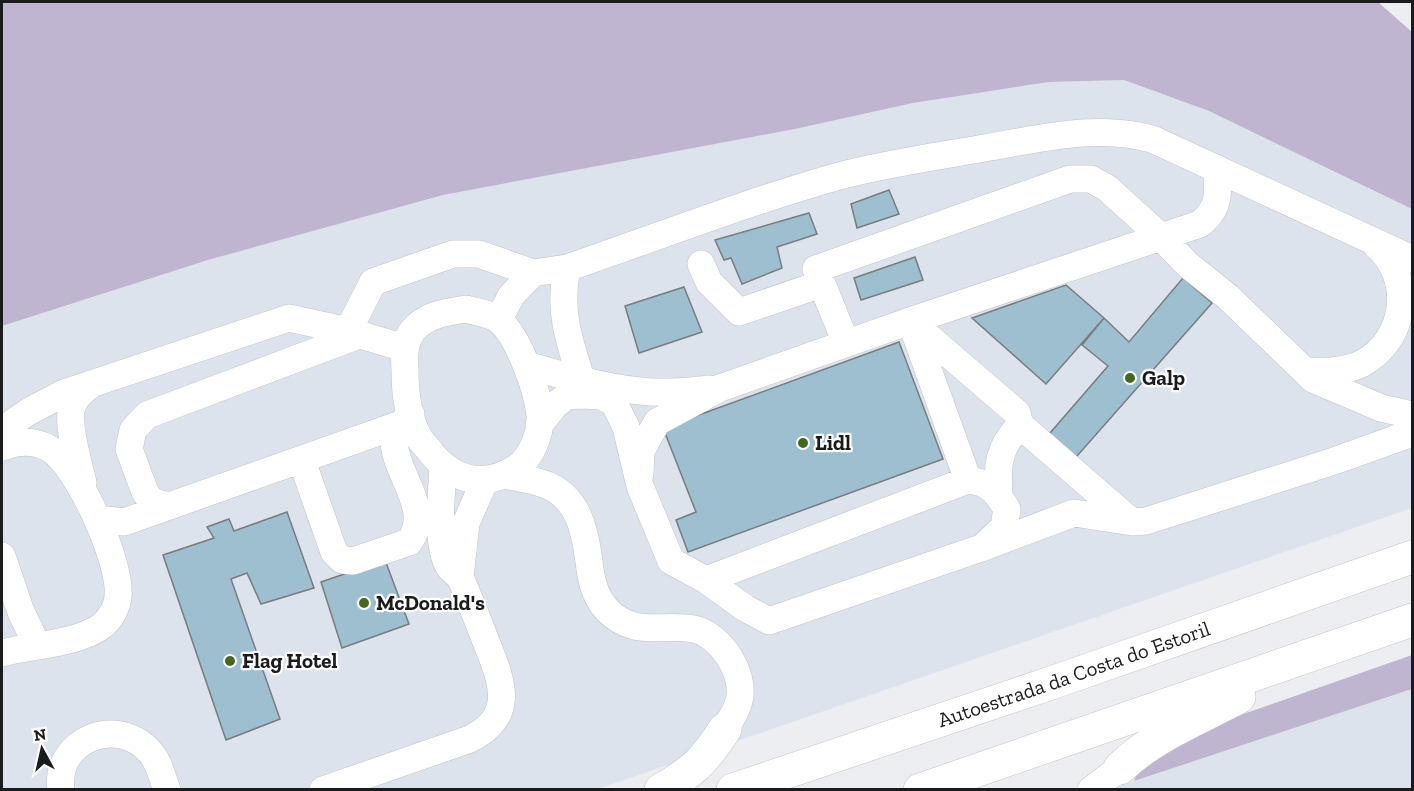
<svg xmlns="http://www.w3.org/2000/svg" width="1414" height="791" viewBox="0 0 1414 791" font-family="'Zilla Slab',serif">
<rect width="100%" height="100%" fill="#eceef1"/>
<!-- built -->
<path fill="#dce3ed" d="M1124,80L1209,111L1412,209V508L598,789H2V326L208,260L443,195L795,129L913,103L1049,82Z
M1412,689V789L1108,790L1134,781Z"/>
<!-- green -->
<path fill="#c0b5d0" d="M2,2H1378L1412,32V209L1209,111L1124,80L1049,82L913,103L795,129L443,195L208,260L2,326Z
M1412,655V689L1134,781L1140,766L1206,727Z"/>
<!-- building -->
<path fill="#9ebfd0" stroke="#797c7e" stroke-width="1.5" d="M889,190L899,214L857,228L851,204Z
M809,213L817,234L777,247L782,268L742,284L731,258L724,260L715,240Z
M915,257L923,280L861,300L854,278Z
M1183,278L1212,303L1070,464L1044,440L1108,366L1082,345L1104,318L1129,342Z
M1066,285L1104,318L1046,384L972,318Z
M684,287L702,332L639,353L625,306Z
M899,342L943,459L688,552L676,520L696,512L663,428Z
M287,512L314,588L261,604L247,573L231,579L280,719L226,740L163,555L214,538L207,527L229,519L234,531Z
M385,560L409,624L342,648L321,582Z"/>
<g fill="none" stroke-linecap="round" stroke-linejoin="round">
<defs>
<path id="minor" d="M701,264L709,282L739,312L821,284
M567,268C558,310 569,341 582,381
M466,309C476,312 493,314 500,321C519,338 538,391 540,416C541,433 531,459 516,468C485,488 456,482 432,454C428,448 421,442 418,436C408,417 405,391 405,370C404,355 404,338 416,327C430,314 447,312 466,309Z
M499,319L511,296L533,273L567,268C657,237 747,202 839,176C888,163 940,156 990,147C1043,138 1099,124 1152,139L1412,259
M910,321L1017,413L1020,425L1132,522
M911,322L968,480
M348,331L373,282L453,254H479L533,273
M846,343L816,269L1070,179H1091L1107,188L1161,237L1188,265L1228,297L1313,379L1381,408L1412,415
M527,365C564,376 601,387 640,391C663,394 687,391 710,389
M1306,371C1324,372 1344,372 1361,364C1407,340 1414,278 1376,245
M539,425L555,405L567,396L580,395L602,396L614,403L626,427L640,486L671,561L706,580L745,608L769,621L981,548L1074,513L1132,522L1146,521L1334,461L1412,433
M2,434L12,423L28,412L64,393L289,318L348,331L404,348
M2,447C18,441 35,440 50,449C79,467 122,564 118,597C117,607 111,618 103,625C79,644 31,645 2,653
M302,461L334,552L342,560L353,561L409,542C437,505 383,466 396,426
M640,474L641,451L657,422L720,388L910,321L1200,224C1220,208 1219,192 1216,168
M505,475C517,478 530,479 541,483C580,494 586,535 590,569C592,585 596,598 607,610C635,638 662,623 694,629C721,635 746,674 739,701C737,710 730,721 725,729
M83,483C79,464 65,421 73,404C77,395 83,390 92,384
M999,495C997,465 998,448 1020,425
M170,506L152,502L145,492L129,449L133,430L147,415L359,335
M98,519L124,522L401,424L411,414
M2,556L21,612L37,645
M460,577L466,523L485,480
M706,580L968,480C989,482 996,491 1007,509L1004,527L983,547
M61,790C54,739 118,715 150,752C159,761 162,777 167,790
M323,790L470,739C518,715 501,679 485,639C477,618 469,598 460,577C457,575 453,571 450,568C435,547 442,492 443,466
M1091,790L1120,768"/>
<g id="highway">
<path d="M1120,768C1153,736 1198,719 1239,697"/>
<path d="M661,790C693,772 705,760 725,729"/>
<path id="s1" d="M733,790L1054,682L1412,557"/>
<path d="M920,790L1412,620"/>
</g>
</defs>
<!-- minor casing -->
<use href="#minor" stroke="#c1c3c6" stroke-width="28"/>
<!-- highway casing -->
<use href="#highway" stroke="#c1c3c6" stroke-width="34"/>
<!-- minor -->
<use href="#minor" stroke="#fff" stroke-width="27"/>
<!-- highway -->
<use href="#highway" stroke="#fff" stroke-width="33"/>
</g>
<!-- markers -->
<g fill="#43671f" stroke="#fff" stroke-width="2">
<circle cx="1130" cy="378" r="6"/>
<circle cx="803" cy="443" r="6"/>
<circle cx="364" cy="603" r="6"/>
<circle cx="230" cy="661" r="6"/>
</g>
<g text-anchor="middle" stroke-width="4.5" stroke-linejoin="round" paint-order="stroke">
<!-- poi labels -->
<g font-size="21" font-weight="bold" fill="#1a1b1c" stroke="#fff" text-anchor="start">
<text x="1142" y="385">Galp</text>
<text x="815" y="450">Lidl</text>
<text x="376" y="610">McDonald's</text>
<text x="242" y="668">Flag Hotel</text>
</g>
<!-- street labels -->
<g font-size="21" fill="#1a1b1c" stroke="#fff">
<text dy="7" stroke="none"><textPath href="#s1" startOffset="360">Autoestrada da Costa do Estoril</textPath></text>
</g>
</g>
<!-- border -->
<rect width="1414" height="791" fill="none" stroke="#1a1b1c" stroke-width="6"/>
<!-- north arrow -->
<g transform="translate(42 749) rotate(352)" stroke="#ffffff" stroke-width="4.5" paint-order="stroke">
<path d="M0-4.5L10 22L0 15L-10 22Z" fill="#1a1b1c"/>
<text y="-9" font-size="16" font-weight="bold" text-anchor="middle" fill="#1a1b1c">N</text>
</g>
</svg>
